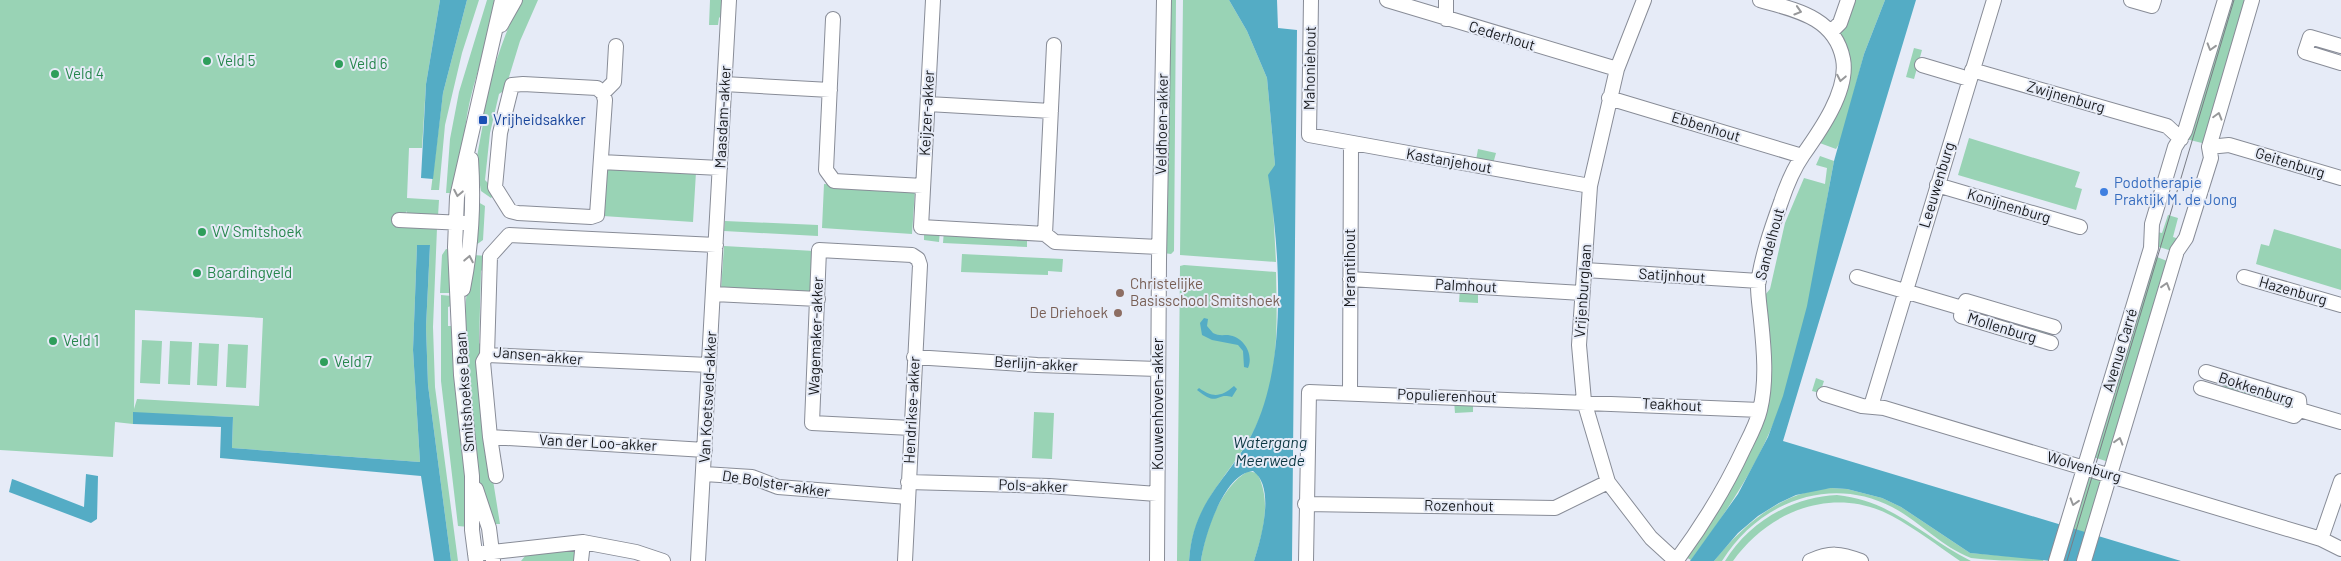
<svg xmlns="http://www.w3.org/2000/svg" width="2341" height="561" viewBox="0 0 2341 561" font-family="Barlow,sans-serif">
<rect width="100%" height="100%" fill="#e6ebf7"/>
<!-- green -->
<path fill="#99d3b5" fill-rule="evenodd" d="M0,0H440L426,84L422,148H409L407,198L439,200L438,216L408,214L406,211L405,226L437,228L433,327L435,387L458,561H451L428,385L426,327L430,245H417L413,350L420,462L232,448L233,417L133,413V424L115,422L113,457L0,450ZM135,310L263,318L259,406L137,399L134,409Z
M467,0H479L462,53L445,125L439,190H431L443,93Z
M487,0H497C490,39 474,76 467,115C463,141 463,168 453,193H446L450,139L459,92Z
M520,0H538L520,41L505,90L499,94L490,133L485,180L490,185L493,196L491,198L481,191L476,162L484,118L482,116C490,75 503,38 520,0Z
M710,0H724L723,14L719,18L718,25H709Z
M1168,0H1176L1174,251L1171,254L1163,253Z
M1183,0H1229L1247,31L1267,78L1275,165L1273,207L1276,262L1180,255Z
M1854,0H1885L1864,54L1841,141L1836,149L1817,142L1837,104L1838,33Z
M2228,0H2248L2206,144L2186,139Z
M1914,48L1922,50L1914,79L1906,77Z
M1969,138L2080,172L2075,187L2082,189L2076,210L1958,175Z
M1478,149L1496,153L1493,164L1476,160Z
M1820,156L1834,161C1816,253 1807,352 1767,438C1747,482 1720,521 1691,560L1684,556L1754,434L1765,295L1770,289L1785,223L1804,178L1825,184L1827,168L1816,165Z
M611,168L696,172L693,222L603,216L605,173Z
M824,184L915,190L912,234L822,228Z
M478,202L485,206L483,240L476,245Z
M2168,215L2178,218L2173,237L2179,239L2172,251L2156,246L2157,232L2162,233Z
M725,221L818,225V236L724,231Z
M2274,229L2341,249V290L2256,264L2261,244L2269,246Z
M924,230H940L939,242L924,240Z
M944,230L1027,235V247L943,243Z
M724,246L814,251L812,287L809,292L721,290Z
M446,249L451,250L456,293H440L442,255Z
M962,254L1063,259L1062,272L1048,271V275L961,272Z
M474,255L486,256L485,267L481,271L479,343L483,347L488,449L500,524H492C488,512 483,500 480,488C474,462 472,434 470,408C465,357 460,304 474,255Z
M2157,257L2167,261L2109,462L2093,457L2151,258Z
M1184,265L1276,272C1277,320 1279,367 1262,412C1241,470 1194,493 1189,561H1177L1180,266Z
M1460,288L1478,290V303L1459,302Z
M441,295L452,296L451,306L448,307V326H454L458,415L470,493L469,527L458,526L441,381Z
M1967,303L2051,328L2048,339L1963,314Z
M142,340L162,341L160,384L140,383Z
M170,341L192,342L190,385L168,384Z
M199,343L219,344L217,386L197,385Z
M228,344L248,345L246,388L226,387Z
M1816,378L1824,381L1820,393L1812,391Z
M2224,381L2298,402L2295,413L2221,391Z
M1454,401H1473V412L1455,413Z
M1034,412L1054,413L1052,459L1032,458Z
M1248,471L1257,473C1272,501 1263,533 1254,561H1201C1205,530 1220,488 1248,471Z
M2090,475L2103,481L2088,537L2069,532L2085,480Z
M1831,488L1847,489L1882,498L1901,507L1970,553L2044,559L2043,561C2021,561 1993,561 1971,558C1942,547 1919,521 1892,507C1829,474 1758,503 1722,561H1714C1745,523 1781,492 1831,488Z
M1837,495C1894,501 1923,537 1971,561H1960C1938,546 1916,529 1892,516C1835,485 1769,510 1733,561H1725C1749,522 1792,497 1837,495Z
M577,547L579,561H521L530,550Z"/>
<!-- water -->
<path fill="#54acc5" d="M440,0H467L443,93L433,179L421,178L426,84Z
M1229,0H1277L1278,28L1297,30L1292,561H1254C1261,539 1276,487 1253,471C1224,473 1204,537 1201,561H1189C1193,500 1227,482 1252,434C1288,364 1280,251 1268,175L1275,165L1267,78L1247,31Z
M1885,0H1916L1783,441L2181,561H2051L1970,553L1901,507L1882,498L1847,489L1831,488L1796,495L1779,503L1758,516L1738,533L1714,561H1690L1738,494L1768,437L1783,396L1807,306L1834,161L1864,54Z
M417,245H430L426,327L428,385L451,561H434L421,476L220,458L221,427L133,424V412L233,417L232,448L420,462L413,350Z
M1204,318L1208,319L1207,326L1213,333C1218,336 1223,335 1228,335C1244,337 1254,354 1248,368L1244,367L1243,351L1238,345L1212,340L1202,335L1200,323Z
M1234,386L1237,389L1232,397C1215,392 1219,408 1197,390L1199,388C1213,398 1221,397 1234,386Z
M86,474L98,476L97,519L91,523L9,492L12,479L15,480L84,507Z"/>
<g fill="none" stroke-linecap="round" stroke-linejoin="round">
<defs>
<path id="minor" d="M933,0L921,227L1045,234L1055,242L1159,247
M1311,0L1309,135L1590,186
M1387,0L1617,69
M1644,0L1617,69L1590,186L1579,345L1584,401L1608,482L1651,538L1676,561
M2131,0L2152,6L2154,0
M833,19L826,170L834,181L923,186
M1446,19V0
M501,25L515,0
M1831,32L1840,23L1848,0
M2341,46L2310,37L2305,52L2341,63
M1922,65L1969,79
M1972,70L2167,126L2181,139
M523,84L597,88L603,93L605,100L597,215L591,217L518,213L510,211L495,187L500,133L512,85Z
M724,84L830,90
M603,93L614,82L616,46
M1609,98L1802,156
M928,104L1051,111
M2209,147L2229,145L2341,178
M601,162L720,168
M1937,185L2080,227
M399,220L464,223
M1045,234L1054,45
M1585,270L1759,281
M1857,277L1962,308
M2244,277L2341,305
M1350,279L1582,293
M463,289C472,244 474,205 471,159
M714,294L818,299
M2051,343L1961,316L1962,308L1966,301L2054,327
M487,355L483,362L490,437L705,450
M914,357L1037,365L1158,369
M709,365L487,355L490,256L509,235L716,245
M2201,388L2294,416L2300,410L2299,400L2206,372
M1350,393L1351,143
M1824,394L1862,406L1884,408L2321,539L2341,549
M1871,406L1994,0
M2300,410L2341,422
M490,437L496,476
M704,474L752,477L778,487L908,497
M908,482L1049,486L1157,494
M476,489L489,528L493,560
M1305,504L1555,508L1608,482
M2321,539L2341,481
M475,554L583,542L636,552L663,561
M476,561L472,530V476L461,375L455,247L457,197L502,0
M581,561L583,542
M698,561L729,0
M905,561L920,265L918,259L912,255L819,250L812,423L911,428
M1157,561L1159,260L1164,0
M1306,561L1309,392L1760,410
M1676,561C1702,526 1725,489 1744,448C1750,436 1757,423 1760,410C1767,381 1764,349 1761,320C1760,309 1758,297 1758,286C1760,261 1772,227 1781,202C1786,187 1794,168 1803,155C1820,131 1849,90 1843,59C1835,17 1795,10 1760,0
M1810,561C1830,552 1840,553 1861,561
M2056,561L2151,248L2152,224L2175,147L2185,131L2225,0
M2084,561L2177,251L2186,238L2211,158L2209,147L2252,0"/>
</defs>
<!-- minor casing -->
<use href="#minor" stroke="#888c97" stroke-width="16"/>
<!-- minor -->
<use href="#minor" stroke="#fff" stroke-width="14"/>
<!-- tram -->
<path stroke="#7a7d85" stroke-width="1" d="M2067,561L2234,0"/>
</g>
<!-- one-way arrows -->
<defs><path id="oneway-chevron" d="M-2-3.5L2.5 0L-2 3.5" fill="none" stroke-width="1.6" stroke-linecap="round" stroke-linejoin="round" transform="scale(1.25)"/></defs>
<g stroke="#97989a">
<use href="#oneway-chevron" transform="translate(1798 11) rotate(17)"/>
<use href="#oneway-chevron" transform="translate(2211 47) rotate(107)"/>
<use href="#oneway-chevron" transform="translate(1841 78) rotate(101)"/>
<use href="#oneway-chevron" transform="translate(2218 116) rotate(-74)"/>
<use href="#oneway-chevron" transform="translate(458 193) rotate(101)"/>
<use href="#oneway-chevron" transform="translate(469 259) rotate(-79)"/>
<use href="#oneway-chevron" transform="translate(2166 286) rotate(-73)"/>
<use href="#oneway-chevron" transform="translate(2119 441) rotate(-73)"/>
<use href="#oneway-chevron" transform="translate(2074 502) rotate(107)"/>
</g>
<!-- markers -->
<g fill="#2e9e5b" stroke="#e6ebf7" stroke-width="2">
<circle cx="207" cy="61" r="5"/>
<circle cx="339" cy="64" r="5"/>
<circle cx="55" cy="74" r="5"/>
<circle cx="202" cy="232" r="5"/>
<circle cx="197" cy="273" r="5"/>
<circle cx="53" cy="341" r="5"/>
<circle cx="324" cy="362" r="5"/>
</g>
<rect fill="#1a4fb4" stroke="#e6ebf7" stroke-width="2" x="478" y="115" width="10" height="10" rx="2.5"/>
<circle fill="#3f7fe0" stroke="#e6ebf7" stroke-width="2" cx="2104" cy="192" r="5"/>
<g fill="#8d6e63" stroke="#e6ebf7" stroke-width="2">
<circle cx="1120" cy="293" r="5"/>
<circle cx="1118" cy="313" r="5"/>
</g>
<g text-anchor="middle" stroke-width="4" stroke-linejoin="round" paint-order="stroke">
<!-- street labels -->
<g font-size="15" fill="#181a1e" stroke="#e6ebf7">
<text transform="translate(1502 36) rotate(17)" y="5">Cederhout</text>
<text transform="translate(1310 68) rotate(-89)" y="5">Mahoniehout</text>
<text transform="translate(2066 97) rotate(16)" y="5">Zwijnenburg</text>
<text transform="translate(927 113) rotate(-87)" y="5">Keijzer-akker</text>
<text transform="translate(723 117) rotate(-87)" y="5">Maasdam-akker</text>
<text transform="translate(1162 124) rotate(-89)" y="5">Veldhoen-akker</text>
<text transform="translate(1706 127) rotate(17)" y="5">Ebbenhout</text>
<text transform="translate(1449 161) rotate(10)" y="5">Kastanjehout</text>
<text transform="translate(2290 163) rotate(17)" y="5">Geitenburg</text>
<text transform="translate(1937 185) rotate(-73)" y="5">Leeuwenburg</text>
<text transform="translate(2009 206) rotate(17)" y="5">Konijnenburg</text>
<text transform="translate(1770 244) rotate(-75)" y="5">Sandelhout</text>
<text transform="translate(1350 268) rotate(-90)" y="5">Merantihout</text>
<text transform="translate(1672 276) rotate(4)" y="5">Satijnhout</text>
<text transform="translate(1466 286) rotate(3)" y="5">Palmhout</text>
<text transform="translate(1583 291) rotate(-86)" y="5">Vrijenburglaan</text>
<text transform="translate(2293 291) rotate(16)" y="5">Hazenburg</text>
<text transform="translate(2002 328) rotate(17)" y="5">Mollenburg</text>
<text transform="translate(816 336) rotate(-88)" y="5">Wagemaker-akker</text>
<text transform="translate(2120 350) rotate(-73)" y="5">Avenue Carré</text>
<text transform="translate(538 356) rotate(5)" y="5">Jansen-akker</text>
<text transform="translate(1036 364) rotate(3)" y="5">Berlijn-akker</text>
<text transform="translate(2256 389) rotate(18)" y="5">Bokkenburg</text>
<text transform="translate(465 392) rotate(-94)" y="5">Smitshoekse Baan</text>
<text transform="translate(1447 396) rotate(2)" y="5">Populierenhout</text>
<text transform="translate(708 397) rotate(-87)" y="5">Van Koetsveld-akker</text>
<text transform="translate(1158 404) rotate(-90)" y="5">Kouwenhoven-akker</text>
<text transform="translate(1672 405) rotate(3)" y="5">Teakhout</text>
<text transform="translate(912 410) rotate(-87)" y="5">Hendrikse-akker</text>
<text transform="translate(598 443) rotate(3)" y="5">Van der Loo-akker</text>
<text transform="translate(2084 467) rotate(16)" y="5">Wolvenburg</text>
<text transform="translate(776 484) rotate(9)" y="5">De Bolster-akker</text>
<text transform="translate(1033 486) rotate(2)" y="5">Pols-akker</text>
<text transform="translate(1459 506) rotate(1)" y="5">Rozenhout</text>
</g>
<!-- leisure labels -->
<g font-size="15" fill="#27864d" stroke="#e6ebf7" text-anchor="start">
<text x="217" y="66">Veld 5</text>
<text x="349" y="69">Veld 6</text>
<text x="65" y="79">Veld 4</text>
<text x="212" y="237">VV Smitshoek</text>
<text x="207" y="278">Boardingveld</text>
<text x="63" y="346">Veld 1</text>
<text x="334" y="367">Veld 7</text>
</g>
<!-- transit labels -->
<g font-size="15" fill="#164399" stroke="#e6ebf7" text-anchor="start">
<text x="493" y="125">Vrijheidsakker</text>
</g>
<!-- shop labels -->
<g font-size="15" fill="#366cbe" stroke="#e6ebf7" text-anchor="start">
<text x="2114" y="188">Podotherapie<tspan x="2114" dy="17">Praktijk M. de Jong</tspan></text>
</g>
<!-- education labels -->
<g font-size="15" fill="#785e54" stroke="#e6ebf7" text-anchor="start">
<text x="1130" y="289">Christelijke<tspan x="1130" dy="17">Basisschool Smitshoek</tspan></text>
<text x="1108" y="318" text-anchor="end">De Driehoek</text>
</g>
<!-- water labels -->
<g font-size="16" font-style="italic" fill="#0c3641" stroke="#e6ebf7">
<text x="1270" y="448">Watergang<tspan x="1270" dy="18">Meerwede</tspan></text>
</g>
</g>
</svg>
